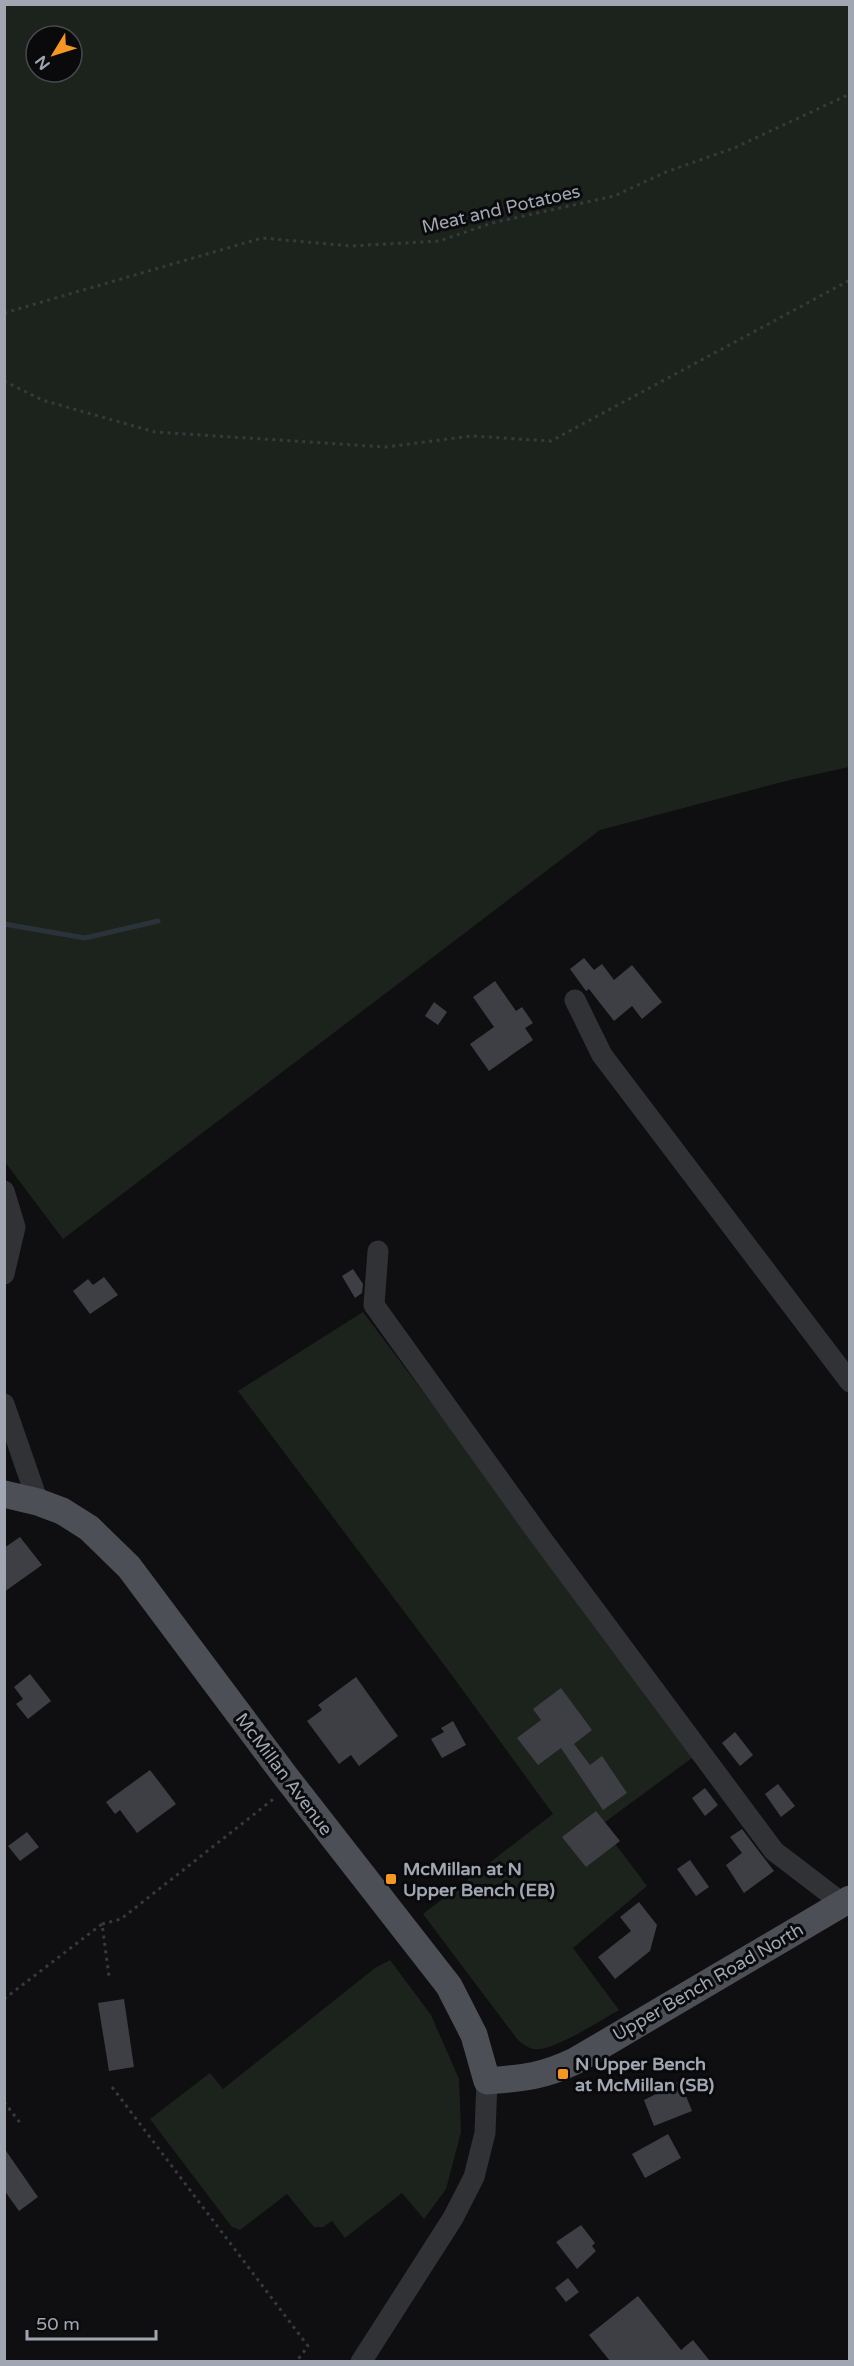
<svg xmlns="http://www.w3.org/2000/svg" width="854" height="2366" viewBox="0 0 854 2366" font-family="'Varela Round',sans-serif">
<rect width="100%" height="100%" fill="#0f0f11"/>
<!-- green -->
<path fill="#1c231c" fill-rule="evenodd" d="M4,5H850L849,767L790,780L600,830L63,1239L5,1162ZM36,36H72V72H36Z
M363,1312L696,1755L601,1825L647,1886L573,1948L619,2010C601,2020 558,2048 539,2049C530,2050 524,2045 518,2040L423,1914L553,1814L448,1670L238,1391Z
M390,1960L431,2015L459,2079L461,2132L446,2189L424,2219L402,2193L345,2238L332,2221L323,2227H314L287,2194L240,2230L232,2227L150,2119L210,2073L223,2089L375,1968Z"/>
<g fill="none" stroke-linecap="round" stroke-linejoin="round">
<!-- stream -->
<path stroke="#293339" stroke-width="5" d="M4,924L85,938L158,921"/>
</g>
<!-- building -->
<path fill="#3e3f44" d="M584,958L594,970L602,964L614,980L632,965L662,1002L642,1019L632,1006L614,1021L589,989L586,991L570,969Z
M495,981L516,1011L522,1007L533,1023L525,1028L533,1040L489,1071L470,1044L494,1027L473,997Z
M434,1002L447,1012L438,1025L425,1016Z
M353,1269L363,1284L362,1293L355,1298L342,1276Z
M104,1277L118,1295L90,1314L73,1291L88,1279L93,1285Z
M20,1537L42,1565L4,1592V1548Z
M30,1674L51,1701L28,1719L16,1704L23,1699L14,1687Z
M356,1677L398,1736L359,1766L351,1755L339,1764L307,1721L322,1710L318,1705Z
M561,1688L592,1730L574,1744L590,1765L602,1756L627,1793L603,1810L561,1748L538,1765L517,1738L541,1720L533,1709Z
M453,1721L466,1745L442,1758L431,1739L444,1732L441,1728Z
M735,1732L753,1755L740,1766L722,1743Z
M150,1770L176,1804L137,1833L120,1810L115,1814L106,1802Z
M778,1784L795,1806L781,1817L765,1794Z
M705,1788L718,1805L705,1816L692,1798Z
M596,1811L620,1841L586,1867L562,1837Z
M742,1829L774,1871L744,1893L726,1865L742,1853L730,1837Z
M27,1832L39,1847L20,1861L8,1846Z
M690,1860L709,1887L696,1896L677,1869Z
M639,1902L657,1925L650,1951L615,1979L598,1957L631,1931L620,1917Z
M124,1999L134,2067L109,2071L98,2003Z
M680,2081L692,2111L654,2126L644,2100L662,2091L661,2089Z
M668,2134L681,2158L645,2178L632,2154Z
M4,2148L38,2197L19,2211L4,2190Z
M581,2225L595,2243L592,2246L596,2251L577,2269L556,2242Z
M568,2278L579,2292L566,2302L555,2288Z
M638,2296L681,2350L693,2340L710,2361H610L589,2335Z"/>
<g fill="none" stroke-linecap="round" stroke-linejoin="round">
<!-- path -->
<path stroke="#36393d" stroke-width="3" stroke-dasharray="3 4.5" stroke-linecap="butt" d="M4,313L262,238L351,246L439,241L492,223L614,196L666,172L734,148L850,94
M4,381L42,400L155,432L386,447L471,436L551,441L850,280
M102,1924L121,1919L276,1797
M4,1999L102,1924L109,1976
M112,2087L308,2346L296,2362
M4,2102L21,2124"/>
<!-- minor -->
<path stroke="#303236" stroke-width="21" d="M575,1000L602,1055L850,1382
M4,1191L15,1227L4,1274
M378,1251L374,1305L539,1535L774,1851L842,1903
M4,1404L38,1502
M361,2362L453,2218L474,2177L485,2133L487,2081"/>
<!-- major -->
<path stroke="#4c4f55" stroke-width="27" d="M4,1494L38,1502L62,1511L89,1528L129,1567L286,1777L449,1986L474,2035L487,2081C522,2078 542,2077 575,2061L850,1899"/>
</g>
<!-- markers -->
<g fill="#f59722" stroke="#0a0a0c" stroke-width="2">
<rect x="385" y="1873" width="12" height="12" rx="3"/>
<rect x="557" y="2068" width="12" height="12" rx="3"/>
</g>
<g text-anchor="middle" stroke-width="6" stroke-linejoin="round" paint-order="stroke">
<!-- street labels -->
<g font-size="18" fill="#a0a7b2" stroke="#0a0a0c">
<text transform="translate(501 209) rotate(-13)" y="6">Meat and Potatoes</text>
<text transform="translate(284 1774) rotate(53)" y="6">McMillan Avenue</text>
<text transform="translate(708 1982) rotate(-30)" y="6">Upper Bench Road North</text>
</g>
<!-- poi labels -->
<g font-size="18" font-weight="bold" fill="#a0a7b2" stroke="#0a0a0c" text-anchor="start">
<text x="403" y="1875">McMillan at N<tspan x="403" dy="21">Upper Bench (EB)</tspan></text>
<text x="575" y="2070">N Upper Bench<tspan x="575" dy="21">at McMillan (SB)</tspan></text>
</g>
</g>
<!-- border -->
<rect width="854" height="2366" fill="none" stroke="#a0a7b2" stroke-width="12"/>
<!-- north arrow -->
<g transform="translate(54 54) rotate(232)"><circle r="28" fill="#0a0a0c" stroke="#46494e" stroke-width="1.5"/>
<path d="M0-4.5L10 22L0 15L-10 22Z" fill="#f59722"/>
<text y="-9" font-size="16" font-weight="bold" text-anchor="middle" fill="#a0a7b2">N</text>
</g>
<!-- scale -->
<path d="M27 2330v9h129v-9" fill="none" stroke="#a0a7b2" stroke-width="3"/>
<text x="36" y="2330" font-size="18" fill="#a0a7b2" stroke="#0a0a0c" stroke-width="4.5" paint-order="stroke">50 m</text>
</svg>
